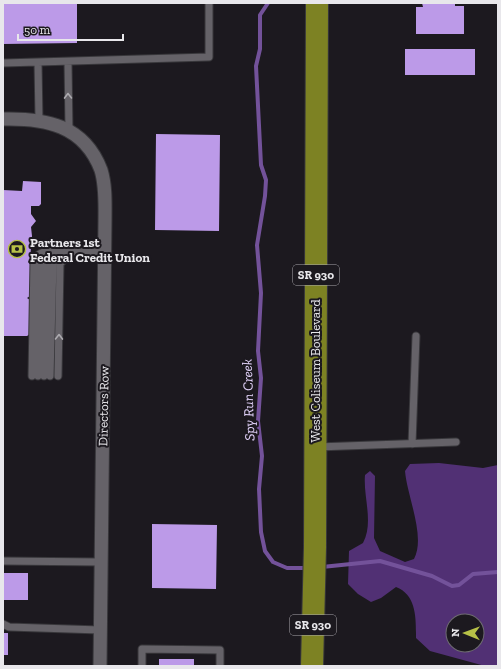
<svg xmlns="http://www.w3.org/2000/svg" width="501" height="669" viewBox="0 0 501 669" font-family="'Zilla Slab',serif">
<rect width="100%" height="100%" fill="#1c191f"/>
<!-- forest -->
<path fill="#513074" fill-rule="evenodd" d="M439,463L483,468L498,465V666H485L430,651L416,638C416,619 417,595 396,587L381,598L371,602L358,594L348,584L349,551L363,543C374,522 363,497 365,475L370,471L375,476L374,538L380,551L405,562L414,559C426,537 407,496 405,471L410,464ZM453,621H477V645H453Z"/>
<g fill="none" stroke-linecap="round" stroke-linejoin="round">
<!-- stream -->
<path stroke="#73529a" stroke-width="4" d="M268,3L260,15V49L256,66L261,165L266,180L265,196L257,245L261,293L258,351L261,378L258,421L262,456L259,489L261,532L265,551L273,562L287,568H307
M322,567L380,561L432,576L452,586L459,585L473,574L498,572"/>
</g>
<!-- building -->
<path fill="#bc9ae8" d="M3,3H77V43L3,44Z
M422,3H455V6H464V34H416V7H423Z
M405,49H475V75H405Z
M156,134L220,135L219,231L155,230Z
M23,181L41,182V204L39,206H31V214L36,221L31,227L32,236L30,259L28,262L30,264V296L27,298L30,300V334L27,336H3V190L22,191Z
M152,524L217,525L216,589L152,588Z
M3,573H28V600H3Z
M3,633H8V655H3Z
M159,659H194V666H159Z"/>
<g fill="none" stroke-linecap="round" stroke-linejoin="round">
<defs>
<path id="service" d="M38,62L39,120
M68,62L69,130
M3,63L209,57V3
M32,376L34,260C40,251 45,251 55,252
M38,376L40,261L50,252
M44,376L46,263L49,257L55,252H104
M50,376L53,263L64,252
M58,376L60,264L70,253
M412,444L416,336
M317,447L456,442
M3,561L101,562
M3,624L9,627L100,630
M142,666V649L220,650V666"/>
<path id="minor" d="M3,119C45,118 84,125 101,170C106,186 105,205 105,221L100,666"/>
<path id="trunk" d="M312,666L315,547L317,3"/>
</defs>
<!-- service casing -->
<use href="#service" stroke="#38373b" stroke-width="9"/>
<!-- minor casing -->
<use href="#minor" stroke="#38373b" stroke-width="15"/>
<!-- trunk casing -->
<use href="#trunk" stroke="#38373b" stroke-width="24"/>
<!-- service -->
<use href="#service" stroke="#656268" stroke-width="7"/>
<!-- minor -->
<use href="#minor" stroke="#656268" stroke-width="13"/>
<!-- trunk -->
<use href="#trunk" stroke="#7d8223" stroke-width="22"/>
</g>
<!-- one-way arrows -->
<defs><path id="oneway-chevron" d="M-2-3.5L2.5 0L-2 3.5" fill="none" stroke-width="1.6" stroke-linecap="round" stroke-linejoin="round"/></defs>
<g stroke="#adabb0">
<use href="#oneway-chevron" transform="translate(68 96) rotate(-91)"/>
<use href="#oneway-chevron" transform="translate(59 337) rotate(-89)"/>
</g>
<!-- icons -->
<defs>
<symbol id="bank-ring" viewBox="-11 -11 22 22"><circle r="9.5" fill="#1c191f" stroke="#b7c147" stroke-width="1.5"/><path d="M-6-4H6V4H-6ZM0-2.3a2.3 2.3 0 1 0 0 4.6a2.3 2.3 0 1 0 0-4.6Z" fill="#b7c147"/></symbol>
</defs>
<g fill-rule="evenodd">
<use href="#bank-ring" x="7" y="239" width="20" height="20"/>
</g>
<g text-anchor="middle" stroke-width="4" stroke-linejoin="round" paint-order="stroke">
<!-- shield labels -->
<g fill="#1c191f" stroke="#aba9ae" stroke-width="1">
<rect x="293" y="265" width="46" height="20" rx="3"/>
<rect x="290" y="615" width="46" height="20" rx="3"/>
</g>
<g font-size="12" font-weight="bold" fill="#e8e7eb">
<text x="316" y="279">SR 930</text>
<text x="313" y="629">SR 930</text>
</g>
<!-- poi labels -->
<g font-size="13" font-weight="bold" fill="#e8e7eb" stroke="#1c191f" text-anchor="start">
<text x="30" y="247">Partners 1st<tspan x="30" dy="15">Federal Credit Union</tspan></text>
</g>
<!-- street labels -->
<g font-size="13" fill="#e8e7eb" stroke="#1c191f">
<text transform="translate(315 371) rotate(-90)" y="5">West Coliseum Boulevard</text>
<text transform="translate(103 406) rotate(-89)" y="5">Directors Row</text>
</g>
<!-- water labels -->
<g font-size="14" font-style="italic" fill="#e4d4fc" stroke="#1c191f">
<text transform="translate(248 400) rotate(-92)" y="5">Spy Run Creek</text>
</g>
</g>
<!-- border -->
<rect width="501" height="669" fill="none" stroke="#e8e7eb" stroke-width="8"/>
<!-- north arrow -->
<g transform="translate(465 633) rotate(271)"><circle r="19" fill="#1c191f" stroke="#6e6b71"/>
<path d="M0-3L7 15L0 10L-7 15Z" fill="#b7c147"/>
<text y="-6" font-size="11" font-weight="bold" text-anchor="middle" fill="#e8e7eb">N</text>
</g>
<!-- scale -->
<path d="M18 34v6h105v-6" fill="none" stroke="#e8e7eb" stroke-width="2"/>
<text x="24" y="34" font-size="12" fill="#e8e7eb" stroke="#1c191f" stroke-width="3" paint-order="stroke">50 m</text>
</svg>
